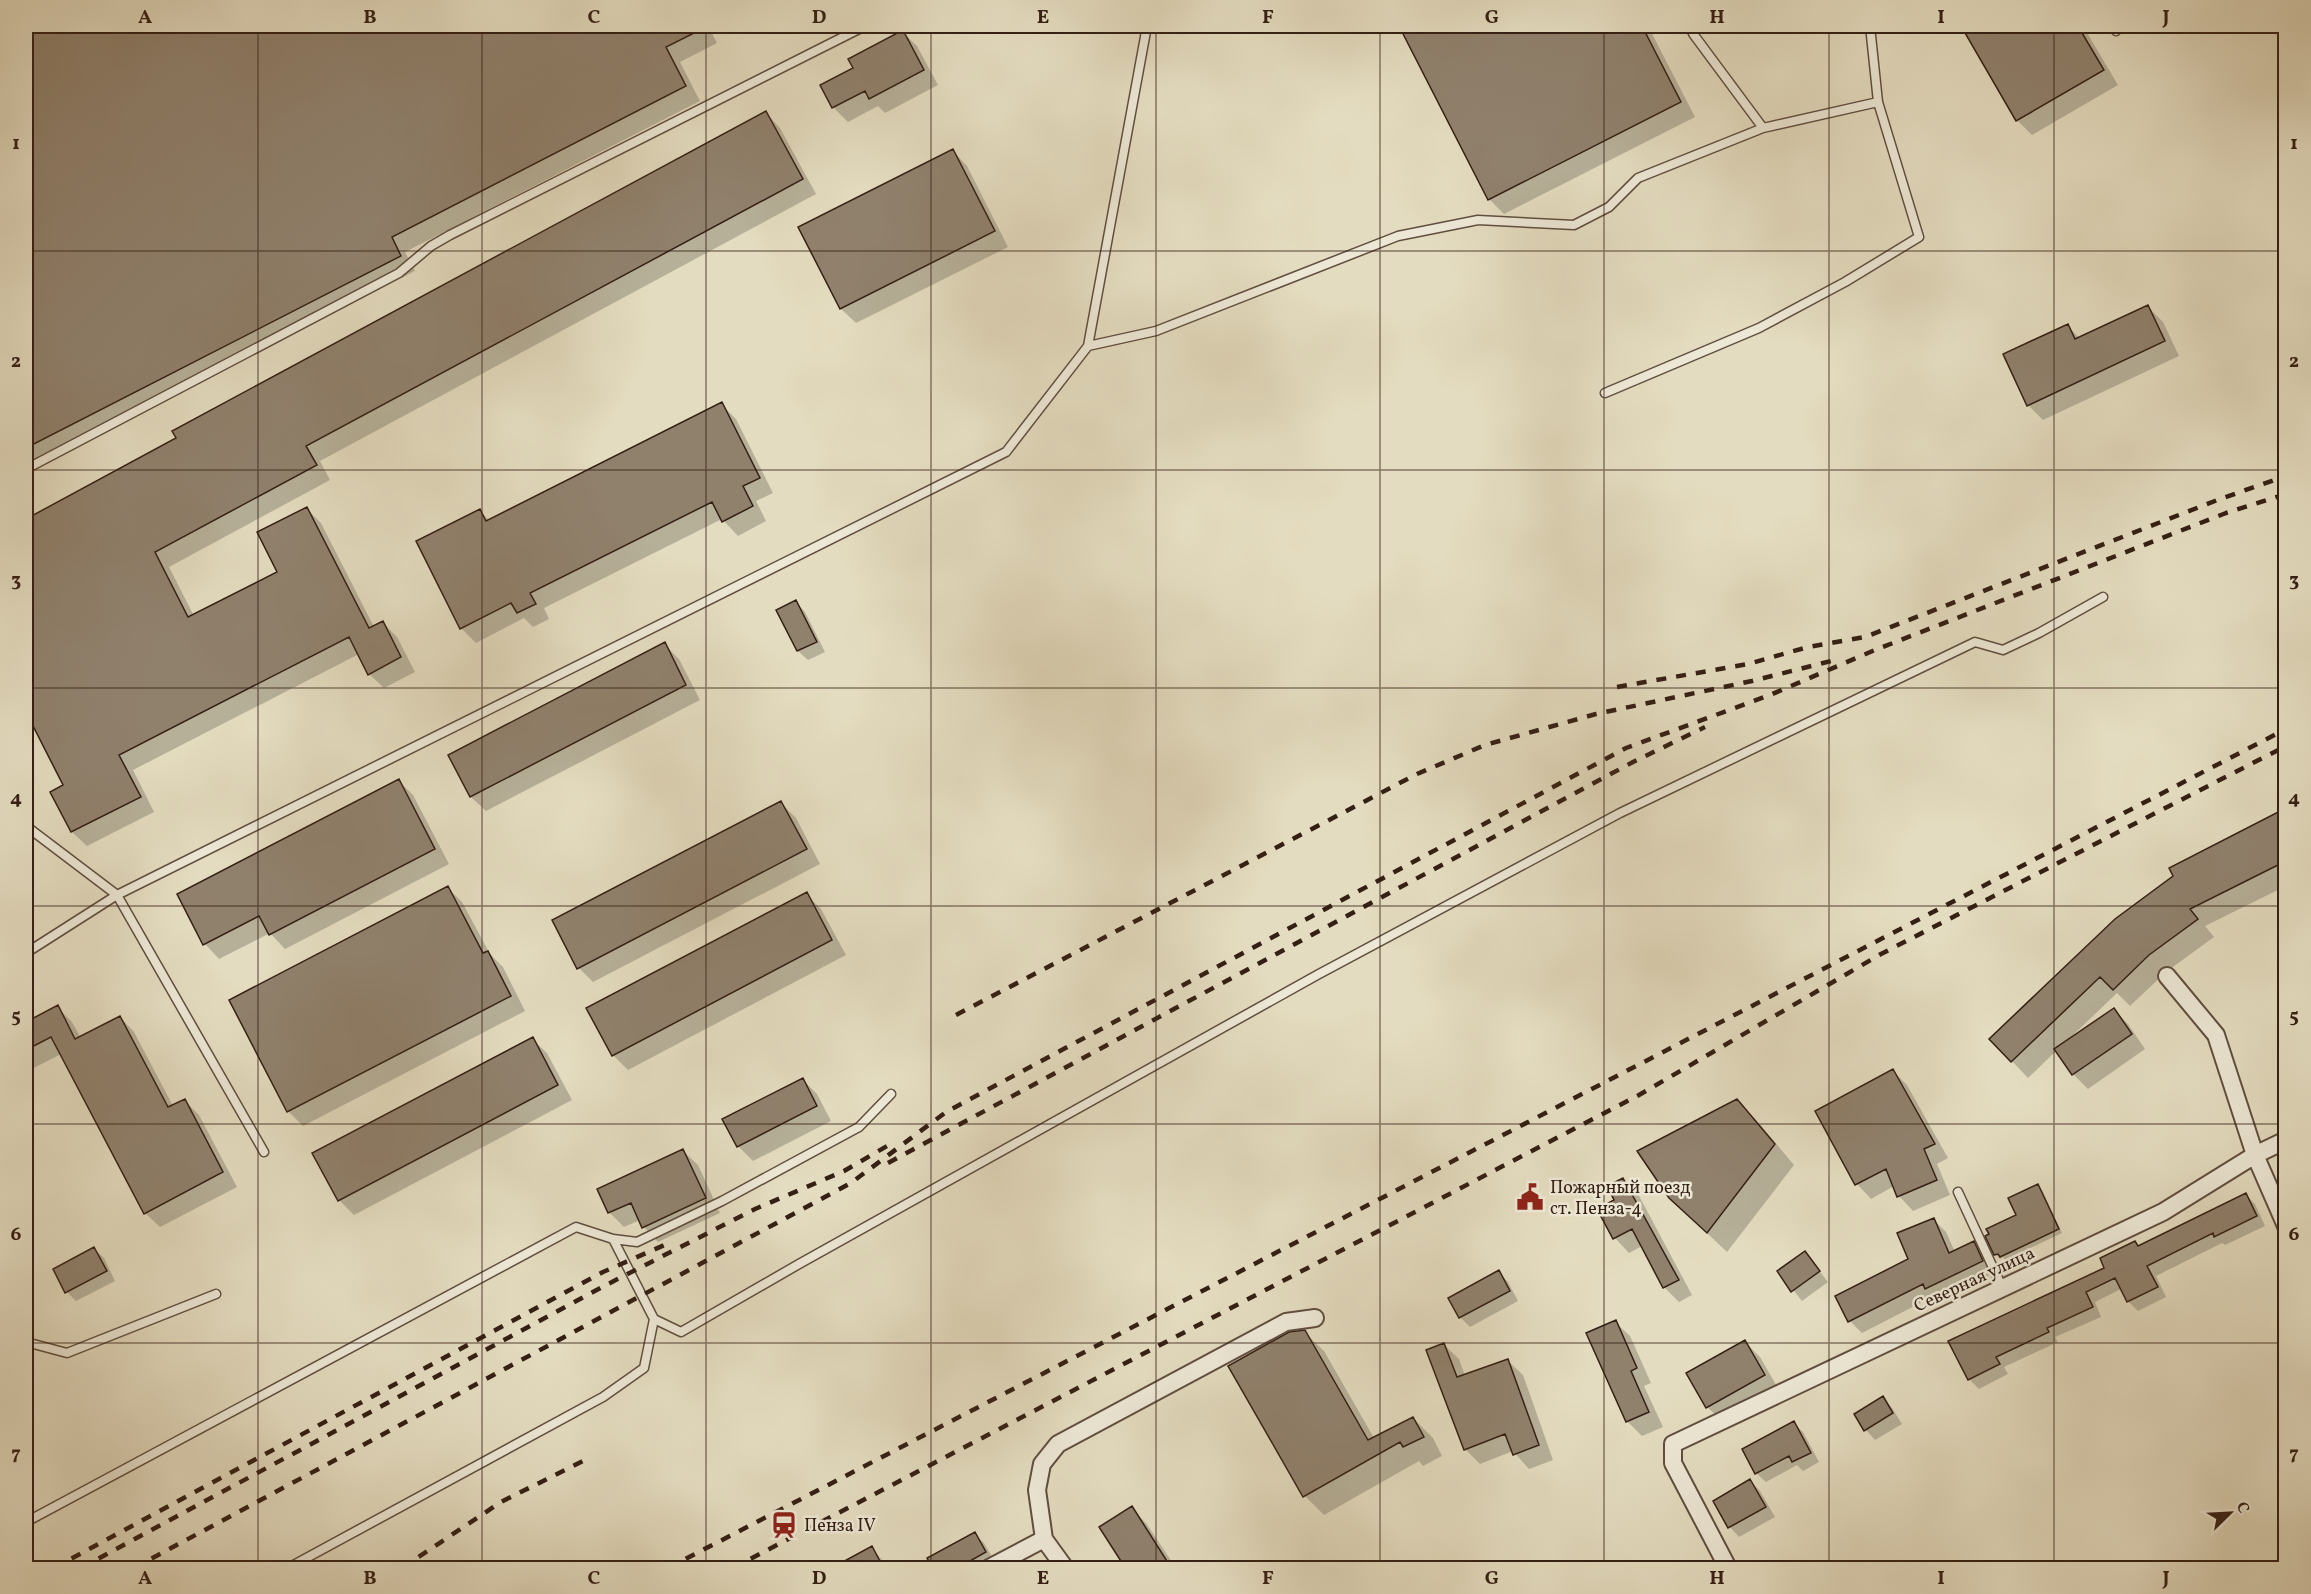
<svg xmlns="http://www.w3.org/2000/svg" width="2311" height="1594" viewBox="0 0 2311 1594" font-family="Vollkorn,serif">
<rect width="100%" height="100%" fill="#e4dcc0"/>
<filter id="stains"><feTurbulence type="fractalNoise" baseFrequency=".00333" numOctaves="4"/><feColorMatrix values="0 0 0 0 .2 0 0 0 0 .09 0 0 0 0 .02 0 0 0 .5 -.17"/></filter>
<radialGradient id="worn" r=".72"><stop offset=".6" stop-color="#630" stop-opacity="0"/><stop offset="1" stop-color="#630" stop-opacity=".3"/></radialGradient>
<!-- shadow -->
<path fill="#0003" d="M26,26H708L717,43L680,62L700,101L405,252L415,271L26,471Z
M761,26H785L769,34Z
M1401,26H1648L1695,117L1504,214L1489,199Z
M1757,26H1780L1766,34Z
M1963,26H2083L2118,85L2032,135L2017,120Z
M902,32L917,46L938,85L885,113L878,106L848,122L833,107L855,69Z
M766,113L780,128L816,194L320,461L330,480L169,567L194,616L279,572L307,509L321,523L374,627L383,623L397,637L415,672L384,688L369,674L359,654L133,770L154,812L87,846L72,832L52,792L65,786L26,709V521L178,439Z
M953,151L967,166L1008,247L856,323L841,309L800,228Z
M2148,307L2163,322L2179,356L2043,420L2028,405L2068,326L2080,339Z
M721,404L736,419L773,493L756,501L766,521L738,536L722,519L544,608L549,619L533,627L524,618L476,643L461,628L479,511L490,521Z
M796,602L805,612L825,652L808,660L798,651L778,611Z
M664,644L679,659L700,700L486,811L471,797L450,756Z
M399,781L413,795L449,864L285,949L270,933L219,959L205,944L179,895Z
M781,803L796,818L820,864L593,982L579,968Z
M2286,810V886L2205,926L2214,937L2166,972L2130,1006L2117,993L2071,1037L2073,1038L2114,1010L2128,1024L2145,1049L2088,1089L2073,1074L2057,1050L2028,1078L1991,1039Z
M448,888L462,902L490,954L503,967L525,1011L303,1126L288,1111Z
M806,894L821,909L846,955L628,1070L613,1055Z
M57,1007L72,1022L81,1038L120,1017L134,1032L173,1106L184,1100L199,1115L237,1187L160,1227L145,1213L61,1054L26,1072V1024Z
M532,1039L547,1053L572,1100L354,1215L339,1200Z
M1893,1071L1907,1085L1948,1158L1937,1164L1950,1195L1913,1211L1899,1196L1894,1186L1871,1199L1857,1184L1817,1111Z
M802,1079L817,1094L831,1121L753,1161L738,1146Z
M1737,1101L1757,1121L1794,1165L1727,1252L1690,1217Z
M683,1151L698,1165L720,1213L658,1242L644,1227L640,1220L624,1227L609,1212L599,1190Z
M1623,1179L1638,1194L1692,1295L1679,1302L1664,1287L1642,1246L1629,1253L1615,1238L1599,1209L1616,1200Z
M2038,1186L2042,1190L2062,1233L2005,1260L2003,1257L2000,1259L1996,1254Z
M2246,1195L2255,1204L2265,1226L2225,1245L2222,1243L2156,1276L2166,1297L2138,1311L2128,1301L2121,1289L2095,1302L2101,1317L2055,1337L2058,1342L2004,1367L2008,1374L1979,1389L1969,1379L1950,1341L2106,1269L2139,1247Z
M1934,1220L1946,1232L1955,1252L1973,1243L1985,1255L1994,1273L1938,1300L1934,1296L1862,1333L1850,1321L1910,1260Z
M94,1249L104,1258L115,1281L76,1301L67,1292Z
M1805,1253L1828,1282L1802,1301L1779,1272Z
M1498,1272L1508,1282L1518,1301L1470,1327L1460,1317Z
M1615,1322L1630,1336L1651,1383L1644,1386L1663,1427L1642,1436L1627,1421Z
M1304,1332L1324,1351L1374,1438L1413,1418L1433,1438L1442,1456L1423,1466L1419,1461L1324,1515L1305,1496L1230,1367Z
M1745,1342L1760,1357L1779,1390L1722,1421L1707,1407Z
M1444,1345L1459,1359L1465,1376L1508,1361L1523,1375L1553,1460L1529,1469L1513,1451L1480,1464L1465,1449Z
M1883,1398L1892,1408L1902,1424L1875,1440L1866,1430L1856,1415Z
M1793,1423L1803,1432L1819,1462L1803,1471L1797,1465L1766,1482L1756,1473Z
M1750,1481L1760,1491L1775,1517L1739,1537L1730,1527L1715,1501Z
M1131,1508L1146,1523L1176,1568H1128Z
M974,1534L984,1543L995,1562L982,1568H935Z
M872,1548L889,1568H834Z"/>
<!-- building -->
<path fill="#90816d" stroke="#341f14" stroke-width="1.5" d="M26,26H708L666,47L686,86L392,237L401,256L26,448Z
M1399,26H1642L1681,102L1488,200Z
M1961,26H2078L2104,70L2016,121Z
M903,30L924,70L869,99L865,91L832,108L820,85L853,68L848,59Z
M766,111L803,179L306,446L317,465L155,552L188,617L277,572L257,532L307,507L369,628L383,621L401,657L368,675L349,637L119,755L141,797L71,832L50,792L63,785L26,712V519L176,438L172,431Z
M953,149L995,231L840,309L798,227Z
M2148,305L2165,341L2027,406L2003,354L2068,324L2075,339Z
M722,402L760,478L743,486L753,506L722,522L712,502L530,593L536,604L517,613L511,603L460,629L416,541L480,509L486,521Z
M796,600L817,642L797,651L776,610Z
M665,642L686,685L470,797L448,755Z
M399,779L435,849L269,935L259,916L203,945L177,894Z
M781,801L807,849L577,969L552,920Z
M2286,808V861L2190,909L2198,919L2149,955L2113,990L2100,977L2011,1062L1989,1039L2115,919L2173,876L2169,868Z
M448,886L483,953L488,951L511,996L287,1112L229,1000Z
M807,892L832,940L612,1056L586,1008Z
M58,1005L75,1039L120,1016L168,1107L185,1099L223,1172L144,1214L51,1037L26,1050V1022Z
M2114,1008L2132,1034L2072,1075L2054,1049Z
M533,1037L558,1085L338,1201L312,1153Z
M1893,1069L1935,1144L1924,1149L1937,1180L1897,1197L1886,1169L1855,1185L1815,1111Z
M803,1078L817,1106L737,1147L722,1119Z
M1737,1099L1775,1144L1707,1233L1669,1198L1637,1151Z
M683,1149L706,1198L642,1228L631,1203L608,1213L597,1189Z
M1623,1178L1679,1280L1663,1288L1632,1229L1613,1239L1597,1209L1614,1200L1607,1186Z
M2038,1184L2059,1229L2000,1257L1998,1254L1994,1255L1985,1236L1989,1234L1986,1229L2016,1215L2008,1198Z
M2246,1193L2257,1216L2214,1237L2213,1233L2147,1266L2158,1287L2127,1302L2115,1278L2086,1292L2093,1307L2047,1328L2049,1332L1996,1357L2000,1364L1968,1380L1948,1341L2104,1268L2100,1258L2135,1241L2138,1246Z
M1934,1218L1949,1253L1974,1241L1983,1261L1925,1289L1923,1284L1848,1322L1835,1296L1908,1259L1897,1233Z
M94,1247L107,1271L65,1293L53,1269Z
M1805,1251L1820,1271L1791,1292L1777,1271Z
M1499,1270L1510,1291L1459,1318L1448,1298Z
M1616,1320L1637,1368L1631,1371L1649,1412L1626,1422L1586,1333Z
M1305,1330L1368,1440L1413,1417L1424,1437L1403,1447L1400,1442L1303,1497L1228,1366L1289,1332Z
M1745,1340L1765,1375L1706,1408L1686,1373Z
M1444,1343L1457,1377L1508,1359L1539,1445L1513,1455L1505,1434L1464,1450L1426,1350Z
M1883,1396L1893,1413L1864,1431L1854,1414Z
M1794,1421L1811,1453L1792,1462L1789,1456L1755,1474L1742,1449Z
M1750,1479L1766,1507L1728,1528L1713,1501Z
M1132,1506L1172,1569H1126L1099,1527Z
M975,1532L986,1552L956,1569H933L927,1558Z
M872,1546L884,1569H830Z"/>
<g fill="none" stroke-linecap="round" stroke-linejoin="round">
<defs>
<path id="lane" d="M1689,26L1694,35L1763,128
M2113,26L2116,31
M1088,346L1156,331L1398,236L1478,220L1574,225L1609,207L1638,178L1763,128L1878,102
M1605,393L1759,328L1845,282L1919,237L1878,102L1870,26
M26,469L399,273L431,246L450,235L865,26
M26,826L117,895L264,1152
M26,953L117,895L1006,452L1088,346L1147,26
M1958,1192L2002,1287
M613,1239L637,1242L722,1201L859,1127L891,1094
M654,1319L681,1332L799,1264L1319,974L1620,813L1975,642L2003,650L2039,633L2103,597
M26,1342L67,1353L216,1294
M26,1522L576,1227L613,1239L654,1319L644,1368L603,1397L288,1568"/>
<path id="street" d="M2167,976L2216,1035L2255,1155L2286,1226
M989,1568L1044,1539
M1065,1568L1044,1539L1037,1490L1042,1464L1058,1444L1286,1322L1315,1318
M1728,1568L1673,1463V1444L2163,1212L2255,1155L2286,1140"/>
</defs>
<!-- lane casing -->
<use href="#lane" stroke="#604e3f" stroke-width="11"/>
<!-- street casing -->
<use href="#street" stroke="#604e3f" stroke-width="20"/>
<!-- lane -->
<use href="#lane" stroke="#ede8d6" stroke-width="8"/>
<!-- street -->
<use href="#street" stroke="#ede8d6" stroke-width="16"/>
<!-- rail -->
<path stroke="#341f14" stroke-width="4.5" stroke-dasharray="10 10" stroke-linecap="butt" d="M1617,687L1748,664L1808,647L1865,637L2220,499L2286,476
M956,1015L1417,774L1485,745L1596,714L1752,681L1835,660
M888,1163L1633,762L1705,727
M54,1568L603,1272L669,1243
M81,1568L608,1284L755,1209L844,1171L894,1142
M134,1568L851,1183L946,1112L1626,748L1770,695L1875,650L2226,513L2286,494
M402,1568L501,1502L591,1457
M668,1568L2286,729
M733,1568L1639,1095L1881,954L2286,746"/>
</g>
<!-- grid -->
<path fill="none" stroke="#341f14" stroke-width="1.5" stroke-opacity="0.55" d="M258,26V1568M482,26V1568M706,26V1568M931,26V1568M1156,26V1568M1380,26V1568M1604,26V1568M1829,26V1568M2054,26V1568M26,251H2286M26,470H2286M26,688H2286M26,906H2286M26,1124H2286M26,1343H2286"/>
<!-- icons -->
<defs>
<symbol id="civic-bare" viewBox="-9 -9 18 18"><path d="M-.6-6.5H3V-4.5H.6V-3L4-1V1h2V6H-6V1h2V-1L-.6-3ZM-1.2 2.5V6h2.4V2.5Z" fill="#8f2418" stroke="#ede8d6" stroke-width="2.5" paint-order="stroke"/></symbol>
<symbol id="station-bare" viewBox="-9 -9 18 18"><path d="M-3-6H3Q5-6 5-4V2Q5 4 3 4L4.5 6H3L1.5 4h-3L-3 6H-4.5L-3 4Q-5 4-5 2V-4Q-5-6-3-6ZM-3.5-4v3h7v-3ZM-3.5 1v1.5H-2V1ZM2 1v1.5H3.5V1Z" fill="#8f2418" stroke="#ede8d6" stroke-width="2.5" paint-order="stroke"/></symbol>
</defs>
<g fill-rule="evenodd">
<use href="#civic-bare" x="1511" y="1178" width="38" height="38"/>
<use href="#station-bare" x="765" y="1506" width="38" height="38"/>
</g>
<g text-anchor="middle" stroke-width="5" stroke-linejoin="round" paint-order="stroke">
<!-- poi labels -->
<g font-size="18" fill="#341f14" stroke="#ede8d6" text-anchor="start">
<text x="1550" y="1193">Пожарный поезд<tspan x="1550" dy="21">ст. Пенза-4</tspan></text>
<text x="804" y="1531">Пенза IV</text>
</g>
<!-- street labels -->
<g font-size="18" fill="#341f14" stroke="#ede8d6">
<text transform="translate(1974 1279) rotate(-25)" y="6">Северная улица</text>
</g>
</g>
<!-- margin -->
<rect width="2311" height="1594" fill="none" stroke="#e4dcc0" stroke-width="66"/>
<!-- north arrow -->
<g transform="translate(2230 1513) rotate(66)" stroke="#ede8d6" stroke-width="4.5" paint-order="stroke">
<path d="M0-4.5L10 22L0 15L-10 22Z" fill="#341f14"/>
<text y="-9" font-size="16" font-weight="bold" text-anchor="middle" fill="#341f14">С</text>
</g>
<rect x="33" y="33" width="2245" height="1528" fill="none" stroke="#341f14" stroke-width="2"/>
<g font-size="20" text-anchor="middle" font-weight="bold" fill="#341f14">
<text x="145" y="23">A</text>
<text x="370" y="23">B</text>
<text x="594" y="23">C</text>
<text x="819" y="23">D</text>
<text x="1043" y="23">E</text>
<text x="1268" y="23">F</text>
<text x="1492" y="23">G</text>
<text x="1717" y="23">H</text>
<text x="1941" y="23">I</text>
<text x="2166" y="23">J</text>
<text x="16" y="149">1</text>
<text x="2294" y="149">1</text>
<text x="16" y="367">2</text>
<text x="2294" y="367">2</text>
<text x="16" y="586">3</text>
<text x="2294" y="586">3</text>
<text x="16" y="804">4</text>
<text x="2294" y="804">4</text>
<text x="16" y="1022">5</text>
<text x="2294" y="1022">5</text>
<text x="16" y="1240">6</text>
<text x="2294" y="1240">6</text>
<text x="16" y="1459">7</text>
<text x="2294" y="1459">7</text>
<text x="145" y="1584">A</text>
<text x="370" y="1584">B</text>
<text x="594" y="1584">C</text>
<text x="819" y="1584">D</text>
<text x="1043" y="1584">E</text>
<text x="1268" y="1584">F</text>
<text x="1492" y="1584">G</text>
<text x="1717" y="1584">H</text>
<text x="1941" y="1584">I</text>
<text x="2166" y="1584">J</text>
</g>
<rect width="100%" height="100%" filter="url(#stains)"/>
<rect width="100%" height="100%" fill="url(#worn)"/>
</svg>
